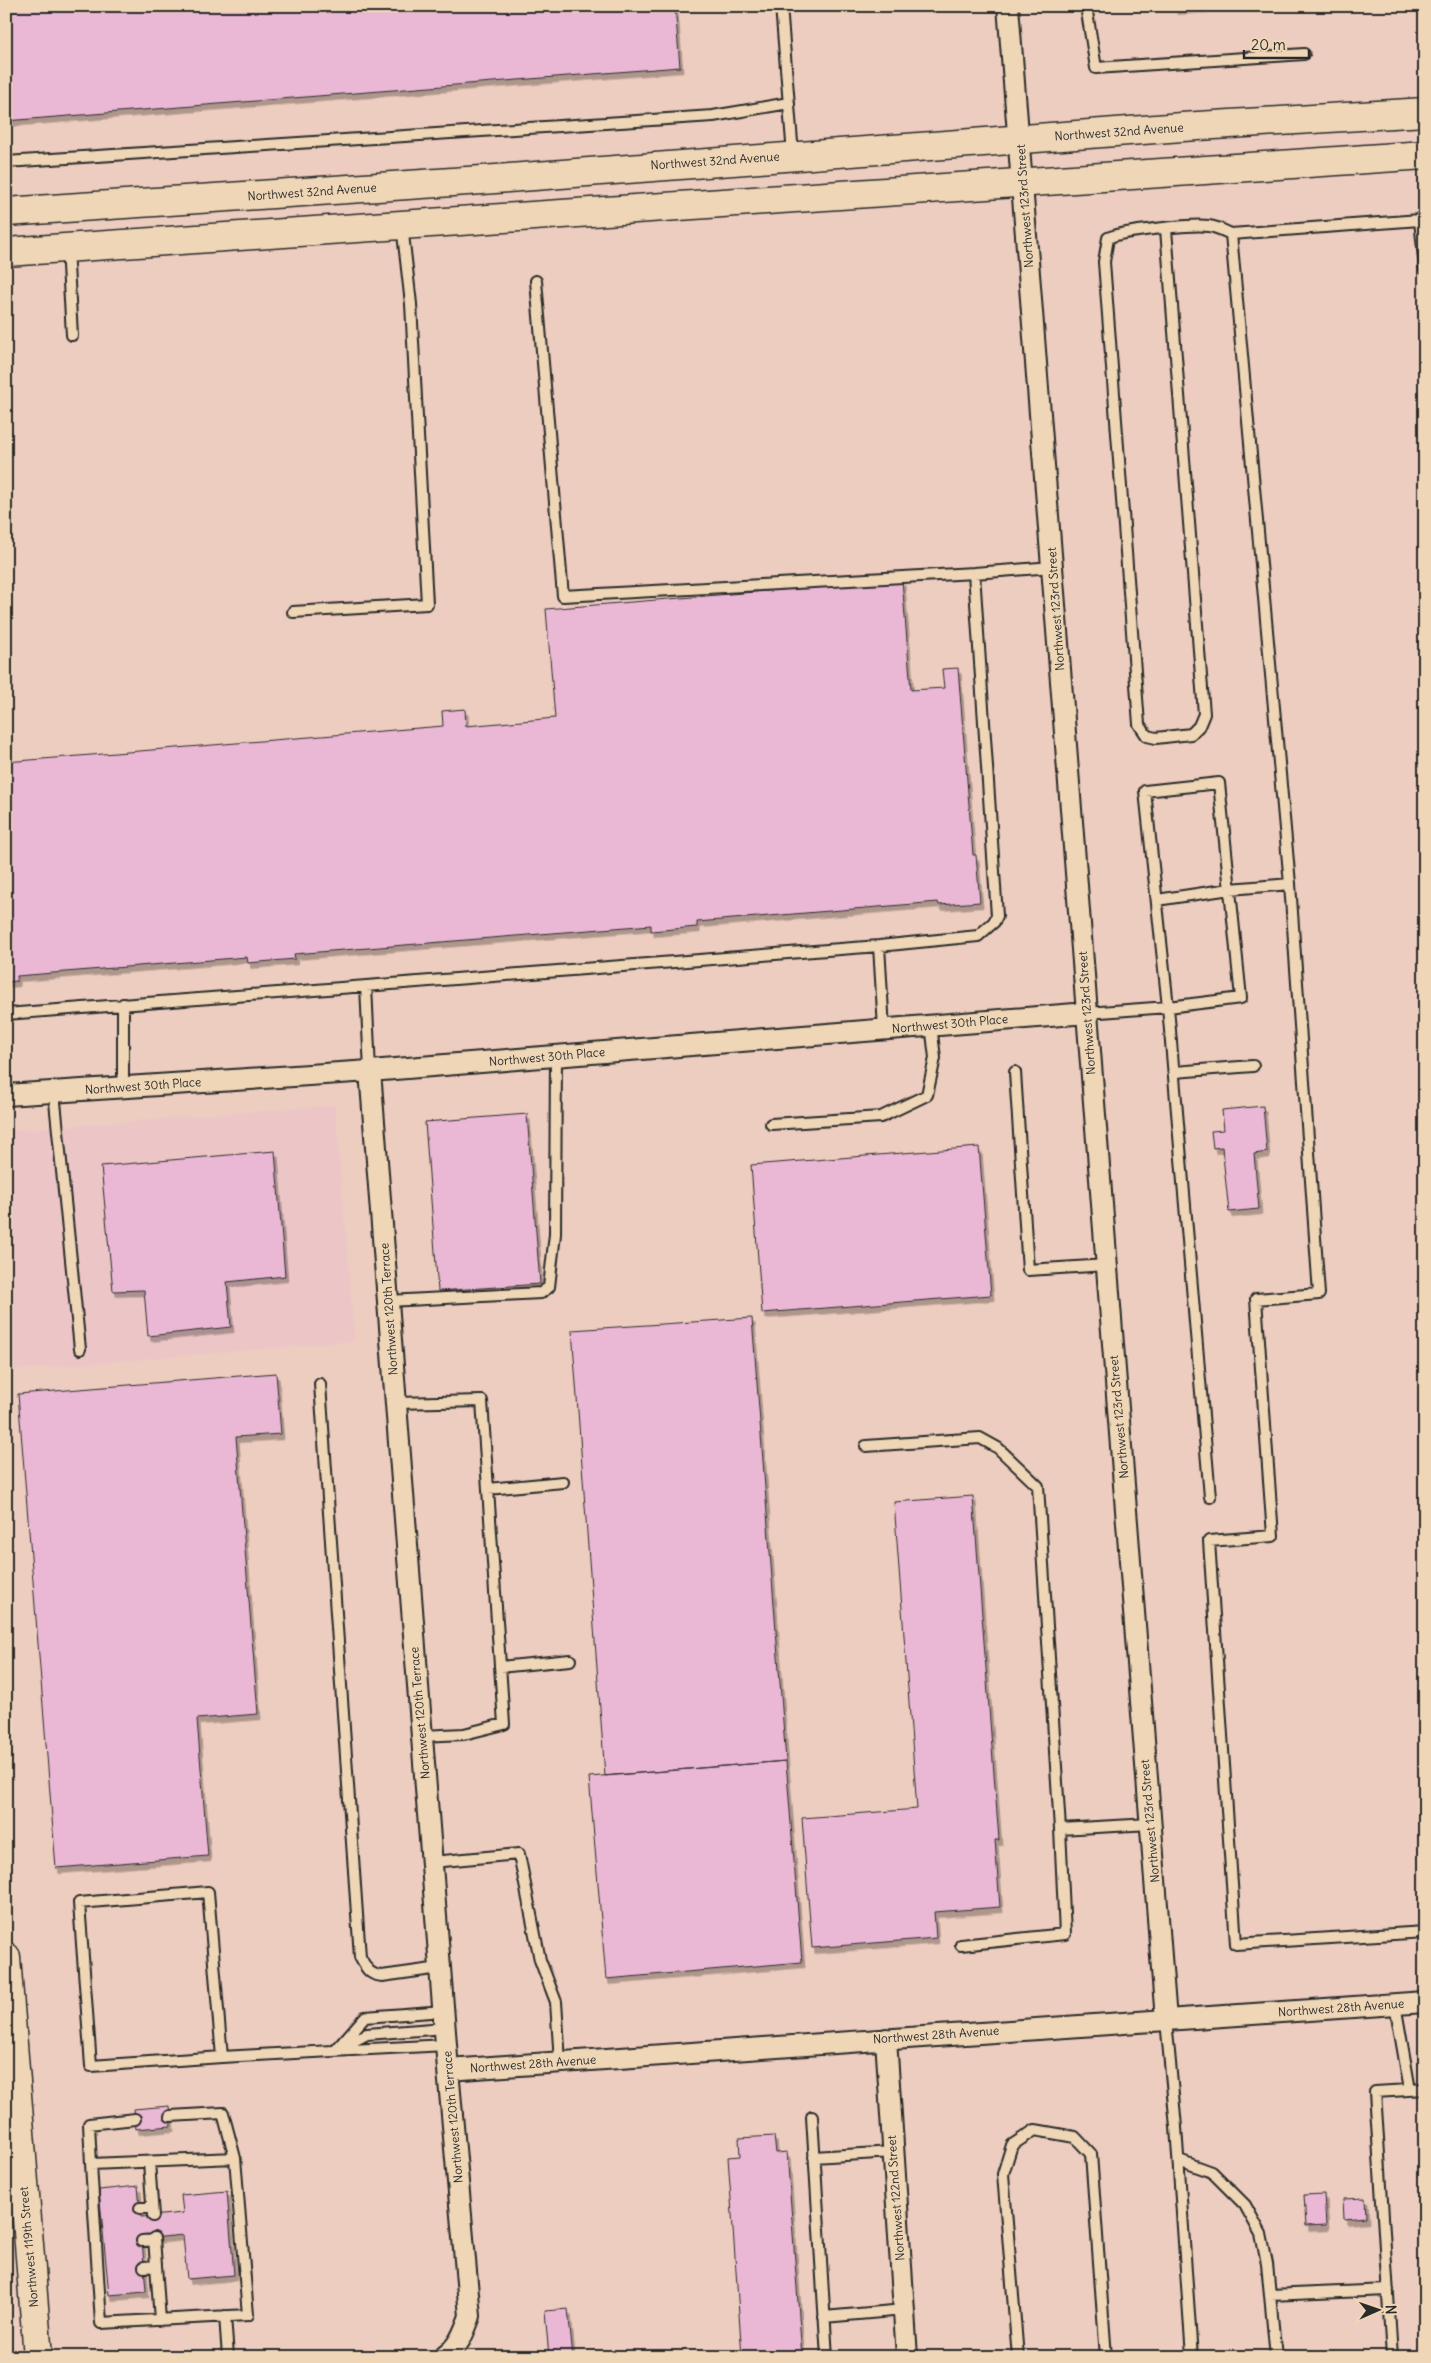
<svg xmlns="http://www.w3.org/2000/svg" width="1431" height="2363" viewBox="0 0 1431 2363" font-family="Delius,sans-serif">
<defs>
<filter id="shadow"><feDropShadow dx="3" dy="5.5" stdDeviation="0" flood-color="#0004"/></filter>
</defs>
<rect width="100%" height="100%" fill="#edcdbf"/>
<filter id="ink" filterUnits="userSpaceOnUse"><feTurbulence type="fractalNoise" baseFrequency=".02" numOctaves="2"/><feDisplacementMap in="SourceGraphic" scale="10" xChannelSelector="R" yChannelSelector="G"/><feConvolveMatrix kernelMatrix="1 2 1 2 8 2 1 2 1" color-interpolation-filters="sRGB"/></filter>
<g filter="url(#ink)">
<!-- built -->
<path fill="#ecc6c6" d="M335,1105L355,1341L6,1371V1131Z"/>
<!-- building -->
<path fill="#eab7d5" stroke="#2b2b2b" filter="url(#shadow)" d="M6,6H675L680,67L6,121Z
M1174,6H1205V7L1174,9Z
M902,580L911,690L944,688L942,669L958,668L973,855H976L980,902L939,905L938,902L697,922V927L651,931V925L294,954L295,959L248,963L247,957L17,976V981L6,982V762L443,726L442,711L465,709L466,726L555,718L546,609Z
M1263,1106L1267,1152L1254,1154L1259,1209L1229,1212L1222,1147L1213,1148L1211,1131L1224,1130L1222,1110Z
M527,1114L540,1284L438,1291L425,1122Z
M979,1147L991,1295L762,1313L751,1165Z
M275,1151L285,1276L227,1282L231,1327L148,1336L144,1290L113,1291L101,1166Z
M752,1318L786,1761L605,1776L572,1330Z
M276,1373L281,1434L236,1437L258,1714L197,1719L208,1856L56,1868L18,1394Z
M973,1496L999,1840H995L1000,1907L934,1912L936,1938L812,1948L802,1818L917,1809L894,1502Z
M786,1761L802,1962L606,1979L589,1777Z
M169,2106L171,2126L136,2129L134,2109Z
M774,2136L776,2153L787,2152L802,2357H742L728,2157L740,2156L739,2138Z
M138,2186L141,2217L183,2213L181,2195L227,2191L234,2275L187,2279L183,2235L142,2239L146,2292L109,2295L99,2190Z
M1324,2194L1326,2225L1306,2226L1304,2195Z
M1365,2198L1366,2217L1344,2219L1343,2199Z
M568,2309L573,2357H549L545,2311Z"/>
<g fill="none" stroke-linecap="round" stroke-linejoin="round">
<defs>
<path id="lane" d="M781,6L793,155
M1086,6L1096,68L1304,54
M6,162L713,116L789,103
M1166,229L1204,714L1199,726L1191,734L1156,738L1147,736L1139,724L1104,262L1108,238C1121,231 1193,224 1209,226C1217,227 1224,231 1231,234
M67,248L72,335
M1425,269L1420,220L1231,234L1290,884L1319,1294L1256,1299L1273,1536L1209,1541L1236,1944L1425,1932
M536,281L563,596L974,573
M293,612L427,604L411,304L402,225
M1219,783L1241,998L1168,1007L1145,791Z
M1157,900L1230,889L1290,884
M879,946L884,1029
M366,986L370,1071
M1087,1013L1168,1007L1210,1497
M6,1014L879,946L978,936L994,922L997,916L974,573L1053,567
M1015,1072L1028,1270L1107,1265
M1174,1072L1253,1066
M123,1088V1004
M54,1092L80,1349
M771,1124L881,1117L927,1095L935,1058L931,1025
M388,1301L541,1293L549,1287L555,1234L556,1056
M320,1384L360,1957C366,1968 369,1975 382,1976L440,1968
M396,1403L482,1401L504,1724L464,1734L422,1736
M866,1446L980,1438L998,1448L1038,1486L1060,1829
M488,1489L563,1482
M500,1667L570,1660
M432,1862L519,1854L540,1960L556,2002L560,2062
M208,1892L222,2057L91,2066L79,1903Z
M961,1945L1065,1934L1060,1829L1151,1824
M1395,2004L1410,2090
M1166,2020L1176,2127L1192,2357
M340,2048L367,2034L445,2028
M335,2051L365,2017L444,2011
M222,2057L446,2045
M170,2116L223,2113L235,2158
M812,2117L827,2357
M814,2157L893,2152
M235,2158L248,2315L101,2323L91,2164Z
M1179,2160L1212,2172L1245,2205L1261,2234L1267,2264L1276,2357
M149,2162L153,2216
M91,2164L89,2124L135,2119
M140,2208H152
M154,2238L160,2320
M142,2241L154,2240
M144,2267L156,2266
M1270,2295L1388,2290
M225,2316L228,2357
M824,2317L904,2310
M1018,2357L1003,2174L1012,2145L1035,2130L1075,2137L1091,2154L1106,2357
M1392,2357L1375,2092L1425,2089"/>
<path id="street" d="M1008,6L1166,2020
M370,1071L448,2070L470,2316C464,2332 459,2347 444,2357
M6,1095L370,1071L1087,1013
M886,2039L907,2357
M448,2070L1425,2002"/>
<path id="secondary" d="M6,212L482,180L1182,127L1425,112
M6,252L1425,155"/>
<path id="highway" d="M6,1957L38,2357"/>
</defs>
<!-- lane casing -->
<use href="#lane" stroke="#2b2b2b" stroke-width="14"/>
<!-- street casing -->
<use href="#street" stroke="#2b2b2b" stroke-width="24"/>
<!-- secondary casing -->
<use href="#secondary" stroke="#2b2b2b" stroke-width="31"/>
<!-- highway casing -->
<use href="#highway" stroke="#2b2b2b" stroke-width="31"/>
<!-- lane -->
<use href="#lane" stroke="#eed6b6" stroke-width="10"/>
<!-- street -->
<use href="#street" stroke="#eed6b6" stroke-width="20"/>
<!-- secondary -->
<use href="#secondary" stroke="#eed6b6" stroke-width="28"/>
<!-- highway -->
<use href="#highway" stroke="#eed6b6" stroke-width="28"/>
</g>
</g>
<g text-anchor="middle" stroke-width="4" stroke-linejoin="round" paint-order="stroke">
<!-- street labels -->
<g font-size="12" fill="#2b2b2b" stroke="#eed6b6">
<text transform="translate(1119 132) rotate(-4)" y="4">Northwest 32nd Avenue</text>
<text transform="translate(715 161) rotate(-4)" y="4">Northwest 32nd Avenue</text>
<text transform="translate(312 192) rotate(-4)" y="4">Northwest 32nd Avenue</text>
<text transform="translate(1025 206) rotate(-94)" y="4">Northwest 123rd Street</text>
<text transform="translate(1056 609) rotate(-94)" y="4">Northwest 123rd Street</text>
<text transform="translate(1087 1013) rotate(-94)" y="4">Northwest 123rd Street</text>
<text transform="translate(950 1024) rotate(-5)" y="4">Northwest 30th Place</text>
<text transform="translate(547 1057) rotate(-5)" y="4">Northwest 30th Place</text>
<text transform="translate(143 1086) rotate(-4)" y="4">Northwest 30th Place</text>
<text transform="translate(389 1309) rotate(-94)" y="4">Northwest 120th Terrace</text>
<text transform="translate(1119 1417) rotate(-95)" y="4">Northwest 123rd Street</text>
<text transform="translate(420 1713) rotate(-95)" y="4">Northwest 120th Terrace</text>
<text transform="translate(1150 1821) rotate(-95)" y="4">Northwest 123rd Street</text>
<text transform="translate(1341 2008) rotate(-4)" y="4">Northwest 28th Avenue</text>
<text transform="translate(936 2035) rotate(-4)" y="4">Northwest 28th Avenue</text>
<text transform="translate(533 2064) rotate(-4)" y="4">Northwest 28th Avenue</text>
<text transform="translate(453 2117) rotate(-95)" y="4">Northwest 120th Terrace</text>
<text transform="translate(896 2198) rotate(-94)" y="4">Northwest 122nd Street</text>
<text transform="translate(29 2247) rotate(-95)" y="4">Northwest 119th Street</text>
</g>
</g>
<!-- margin -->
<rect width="1431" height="2363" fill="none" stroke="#eed6b6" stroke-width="25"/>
<rect x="12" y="12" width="1406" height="2338" fill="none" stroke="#2b2b2b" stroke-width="2" filter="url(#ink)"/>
<!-- north arrow -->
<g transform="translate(1378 2310) rotate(88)" stroke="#eed6b6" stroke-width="4" paint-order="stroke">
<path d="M0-4L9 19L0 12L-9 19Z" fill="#2b2b2b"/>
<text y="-8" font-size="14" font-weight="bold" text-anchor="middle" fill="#2b2b2b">N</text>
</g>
<!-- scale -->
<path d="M1244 50v8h65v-8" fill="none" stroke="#2b2b2b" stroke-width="2.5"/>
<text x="1251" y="50" font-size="15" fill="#2b2b2b" stroke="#eed6b6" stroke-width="4" paint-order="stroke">20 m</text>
</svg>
